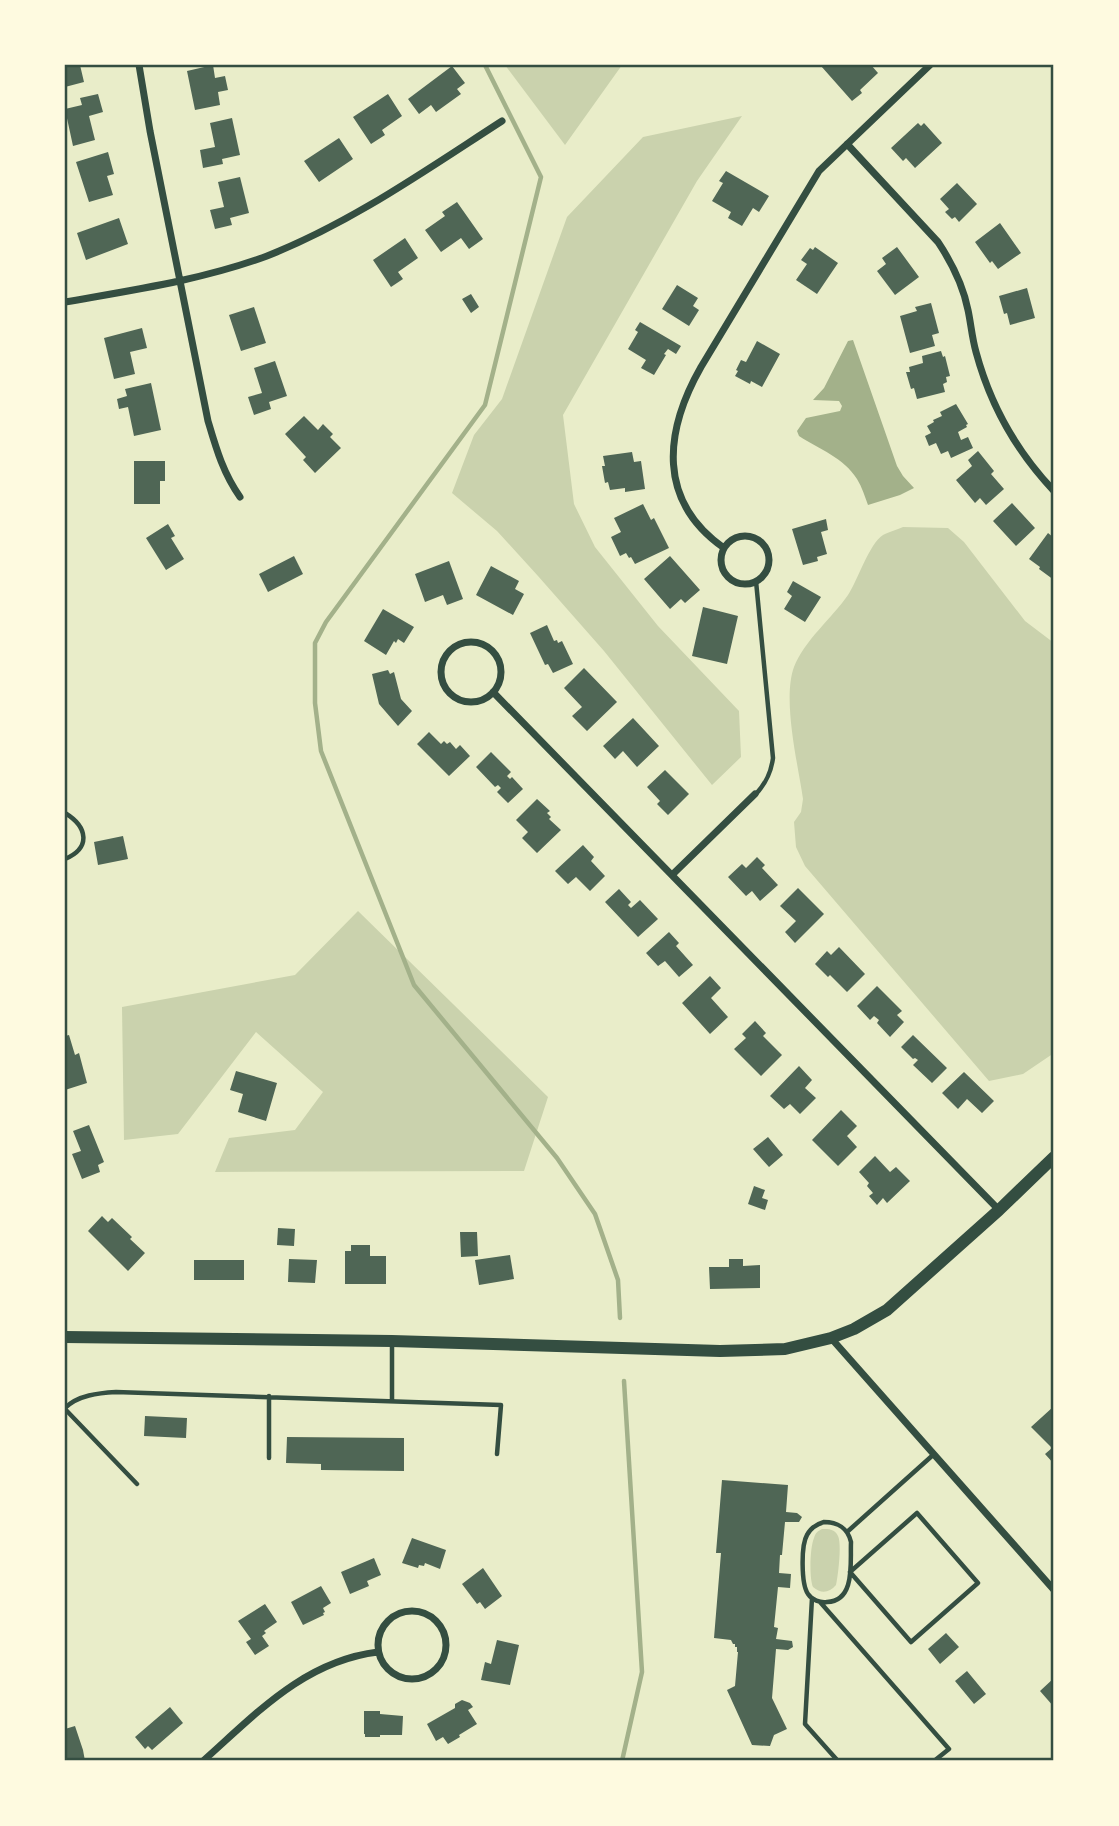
<svg xmlns="http://www.w3.org/2000/svg" width="1119" height="1826" viewBox="0 0 1119 1826" font-family="'Open Sans',sans-serif">
<rect width="100%" height="100%" fill="#e9edc9"/>
<!-- green -->
<path fill="#cad2ad" d="M505,65H622L565,145Z
M742,116L697,181L563,415L574,504L595,547L658,626L739,711L741,757L712,785L604,651L538,576L497,531L452,493L474,435L502,399L567,217L643,137Z
M903,527L948,528L964,542L1025,621L1054,643V1053L1023,1074L989,1081L805,866L796,847L794,822L801,812L803,799C798,764 782,700 794,667C804,641 832,618 848,595C858,580 869,544 883,535C888,532 897,530 903,527Z
M358,911L548,1097L524,1171L215,1172L229,1138L295,1130L323,1092L256,1032L178,1134L124,1140L122,1007L295,975Z
M822,1529C829,1529 835,1529 838,1536C842,1544 838,1576 836,1585C829,1593 821,1594 813,1587C809,1578 810,1547 814,1538C816,1532 817,1532 822,1529Z"/>
<!-- water -->
<path fill="#a3b18a" d="M853,340L897,466L903,476L914,488L900,495L868,505C865,497 862,487 857,479C844,458 819,449 799,436L797,431L806,418L840,411L842,406L839,401L813,400L824,388L848,341Z"/>
<g fill="none" stroke-linecap="round" stroke-linejoin="round">
<!-- stream -->
<path stroke="#a3b18a" stroke-width="4.5" d="M485,65L541,177L485,405L326,622L315,643V703L321,751L414,985L557,1158L595,1214L618,1280L620,1318
M622,1761L642,1672L624,1381"/>
</g>
<!-- building -->
<path fill="#4f6655" d="M65,65H80L84,82L65,87Z
M213,65L215,78L225,76L228,90L218,92L220,105L195,110L187,71Z
M822,65H871L878,73L860,90L862,93L852,101L821,66Z
M452,66L465,83L457,89L461,94L436,112L431,105L419,114L408,99Z
M98,94L103,112L89,116L95,140L73,146L65,109L82,105L80,98Z
M388,94L402,116L382,130L385,135L371,144L353,117Z
M232,118L240,155L222,159L223,164L203,168L200,150L215,147L210,123Z
M918,123L921,126L924,123L942,143L915,168L906,158L903,161L891,148Z
M339,138L353,159L319,182L304,161Z
M108,152L114,174L107,176L113,195L89,202L76,162Z
M726,171L769,196L759,212L753,208L742,226L728,218L731,212L712,201L723,183L719,181Z
M240,177L249,213L230,218L232,225L215,229L210,210L224,207L218,182Z
M957,183L977,204L959,222L955,217L952,219L945,212L949,209L940,199Z
M457,202L483,239L469,249L461,238L441,252L425,230L445,216L442,212Z
M119,218L128,244L86,260L77,233Z
M1000,223L1021,253L998,269L992,261L990,263L975,242Z
M405,238L418,258L398,272L403,279L391,287L373,260Z
M815,247L838,263L817,294L796,280L807,264L801,260L810,248L813,250Z
M897,247L919,277L895,295L877,271L886,264L882,258Z
M677,285L698,298L693,306L699,310L689,326L662,309Z
M1027,288L1035,318L1010,325L1007,313L1004,314L999,296Z
M471,294L479,307L471,313L462,299Z
M931,303L939,333L932,335L935,346L910,353L900,316L917,311L915,307Z
M254,307L266,343L241,351L229,315Z
M640,322L681,346L676,354L668,349L664,354L666,355L654,375L641,368L646,360L628,349L638,332L635,330Z
M142,328L147,348L130,352L135,374L114,379L104,338Z
M757,341L780,354L762,387L751,381L750,384L735,376L738,371L736,370L741,360L746,362Z
M941,351L943,357L945,356L950,376L946,377L947,382L943,384L945,392L917,399L914,388L911,389L906,372H910L909,367L923,363L922,356Z
M275,361L287,396L269,402L271,409L254,415L248,397L262,393L254,368Z
M151,383L161,430L134,436L128,407L119,409L117,399L127,396L125,389Z
M956,404L968,424L966,425L967,427L958,432L961,440L968,437L973,448L951,458L948,451L941,454L936,443L929,446L925,436L931,433L927,426L934,422L933,420L942,416L940,412Z
M304,416L318,430L323,424L333,434L330,437L341,448L315,473L303,460L306,457L285,434Z
M978,451L994,471L991,474L1004,489L986,505L980,498L975,503L956,480L972,466L968,460Z
M632,452L634,462L641,461L645,489L625,492V488L610,490L608,482L605,483L602,466H605L603,456Z
M134,461H165V481H160V504H134Z
M1012,503L1035,528L1016,546L993,521Z
M643,504L651,520L654,518L669,548L635,564L631,557L629,558L626,553L620,556L611,537L621,532L614,518Z
M826,519L828,530L821,532L827,554L817,557L818,561L803,565L792,529Z
M168,524L175,536L171,538L184,559L166,570L146,538Z
M1048,533L1054,538V580L1039,569L1040,567L1029,559Z
M294,556L303,574L268,592L259,574Z
M670,556L700,590L685,603L681,599L670,609L644,579Z
M449,561L463,599L447,605L443,595L425,602L415,574Z
M491,566L519,581L515,589L524,594L513,615L476,595Z
M793,581L821,597L805,622L784,609L792,596L787,592Z
M703,607L738,616L727,664L692,656Z
M383,609L414,627L404,643L398,639L396,643L394,641L386,655L364,641Z
M547,625L554,641L557,640L558,643L562,641L573,664L553,673L548,664L545,665L530,633Z
M584,668L617,702L587,731L572,716L582,707L564,688Z
M388,670L390,674L394,672L401,699L412,711L398,726L379,704L372,674Z
M633,718L659,746L637,767L623,751L615,759L603,746Z
M429,732L441,744L444,741L447,744L450,742L456,749L460,745L470,756L449,776L417,744Z
M491,752L511,772L507,776L510,779L512,777L523,789L508,803L497,792L501,788L498,785L495,787L476,767Z
M665,770L689,794L668,815L657,804L660,801L647,787Z
M537,799L550,811L547,813L551,817L549,819L561,830L537,853L522,838L528,832L516,820Z
M123,836L128,859L98,865L94,842Z
M583,845L594,857L591,861L605,876L590,891L576,877L568,884L555,871Z
M757,857L765,865L762,868L778,885L760,901L752,891L746,896L728,877L742,864L746,868Z
M798,888L824,914L795,943L785,932L796,921L780,906Z
M619,889L631,902L628,905L631,908L640,900L658,919L638,937L605,902Z
M669,932L679,943L676,946L693,965L679,977L665,961L658,966L646,953Z
M839,947L865,974L847,992L830,975L828,977L815,964L827,951L831,955Z
M710,976L721,988L711,998L728,1017L710,1034L682,1003Z
M877,986L902,1011L897,1015L904,1022L890,1037L877,1023L879,1020L874,1016L870,1020L857,1006Z
M755,1021L766,1033L763,1036L782,1055L761,1076L734,1049L746,1038L742,1034Z
M69,1035L75,1055L79,1053L87,1083L65,1090V1036Z
M913,1035L947,1068L932,1083L913,1065L918,1060L915,1058L913,1059L901,1047Z
M799,1066L812,1080L805,1088L816,1098L800,1114L790,1104L784,1109L770,1096Z
M236,1071L277,1083L266,1121L238,1112L243,1094L230,1090Z
M964,1072L994,1101L982,1113L967,1099L958,1109L942,1093Z
M841,1110L857,1126L847,1136L857,1147L838,1166L812,1140Z
M89,1125L104,1162L98,1165L100,1172L82,1179L72,1154L81,1151L73,1131Z
M768,1137L783,1155L769,1167L753,1149Z
M875,1156L890,1172L896,1167L910,1181L887,1203L883,1198L877,1205L869,1196L873,1193L867,1186L869,1183L859,1172Z
M754,1186L765,1190L762,1198L768,1200L765,1210L748,1204Z
M102,1216L108,1222L112,1218L132,1237L130,1239L145,1253L128,1271L88,1231Z
M278,1228L295,1229L294,1246L277,1245Z
M460,1232H477L478,1256L461,1257Z
M351,1245H370V1256H386V1284H345V1251H351Z
M510,1255L514,1279L479,1285L475,1260Z
M289,1259L317,1260L315,1283L288,1282Z
M729,1259H743V1266L760,1265V1288L710,1289L709,1267H729Z
M194,1260H244V1280H194Z
M1053,1407L1054,1409V1464L1045,1454L1052,1448L1031,1427Z
M145,1416L187,1418L186,1438L144,1436Z
M287,1437L404,1438V1471L321,1470V1464L286,1463Z
M722,1480L788,1485L786,1512L797,1513L802,1517L799,1522H785L782,1555H780L779,1573L791,1574L790,1588L778,1587L774,1627L778,1628L776,1639L792,1641L793,1647L788,1650L776,1649L772,1698L787,1729L774,1735L770,1746L752,1745L727,1690L735,1686L738,1652H737V1647H735V1644H733L731,1640L714,1638L721,1553H716Z
M412,1538L446,1550L440,1569L425,1563L424,1566L419,1565L418,1568L402,1563Z
M374,1558L381,1575L367,1581L369,1586L350,1594L341,1572Z
M483,1568L502,1596L485,1609L480,1602L477,1604L462,1584Z
M321,1586L331,1603L323,1608L325,1612L323,1613L324,1615L303,1625L291,1602Z
M265,1604L277,1622L264,1631L266,1633L262,1636L269,1646L255,1655L246,1642L251,1639L238,1621Z
M946,1633L959,1647L940,1664L928,1649Z
M497,1640L519,1645L510,1685L481,1680L485,1662L491,1664Z
M967,1671L986,1694L974,1704L955,1681Z
M1054,1678V1707L1040,1691Z
M462,1700L470,1703L473,1707L468,1710L477,1724L459,1735L460,1737L448,1744L443,1737L436,1741L427,1724L455,1708V1704Z
M170,1707L183,1723L152,1750L148,1746L145,1749L135,1737Z
M364,1711H380V1714L403,1716L402,1735H380V1737H365V1734H364Z
M75,1726L83,1750L85,1761H66L65,1759V1729Z"/>
<g fill="none" stroke-linecap="round" stroke-linejoin="round">
<!-- service -->
<path stroke="#344e41" stroke-width="4.5" d="M756,794C766,783 771,773 773,758L756,581
M65,813C88,827 91,848 65,859
M392,1401V1342
M65,1408C78,1395 99,1393 116,1392L501,1405L497,1454
M65,1409L137,1484
M269,1458V1396
M917,1513L978,1583L911,1642L850,1572Z
M824,1522C837,1522 848,1528 851,1542C850,1561 856,1601 827,1602C820,1603 812,1600 808,1594C801,1584 801,1545 807,1535C811,1527 817,1524 824,1522Z
M847,1532L933,1455
M812,1598L805,1724L838,1761
M820,1602L949,1749L934,1761"/>
<!-- minor -->
<path stroke="#344e41" stroke-width="7" d="M139,65L150,131L208,421C216,448 223,473 240,497
M847,144L938,242C952,263 963,285 968,310C971,324 972,338 976,352C990,404 1017,452 1054,491
M65,302C133,290 202,280 267,256C351,223 426,170 502,121
M721 560a24 24 0 1 1 48 0a24 24 0 1 1-48 0Z
M724,548C657,501 664,432 701,367L819,171L930,65
M441 672a30 30 0 1 1 60 0a30 30 0 1 1-60 0Z
M493,692L999,1210
M672,875L755,794
M831,1338L1054,1590
M378 1645a34 34 0 1 1 68 0a34 34 0 1 1-68 0Z
M203,1761C256,1714 304,1661 378,1652"/>
<!-- tertiary -->
<path stroke="#344e41" stroke-width="12" d="M65,1337L392,1341L720,1351L785,1349L831,1338L854,1329L887,1310L999,1210L1054,1157"/>
</g>
<!-- border -->
<rect width="1119" height="1826" fill="none" stroke="#fefae0" stroke-width="133"/>
<rect x="66" y="66" width="986" height="1693" fill="none" stroke="#344e41" stroke-width="2.5"/>
</svg>
